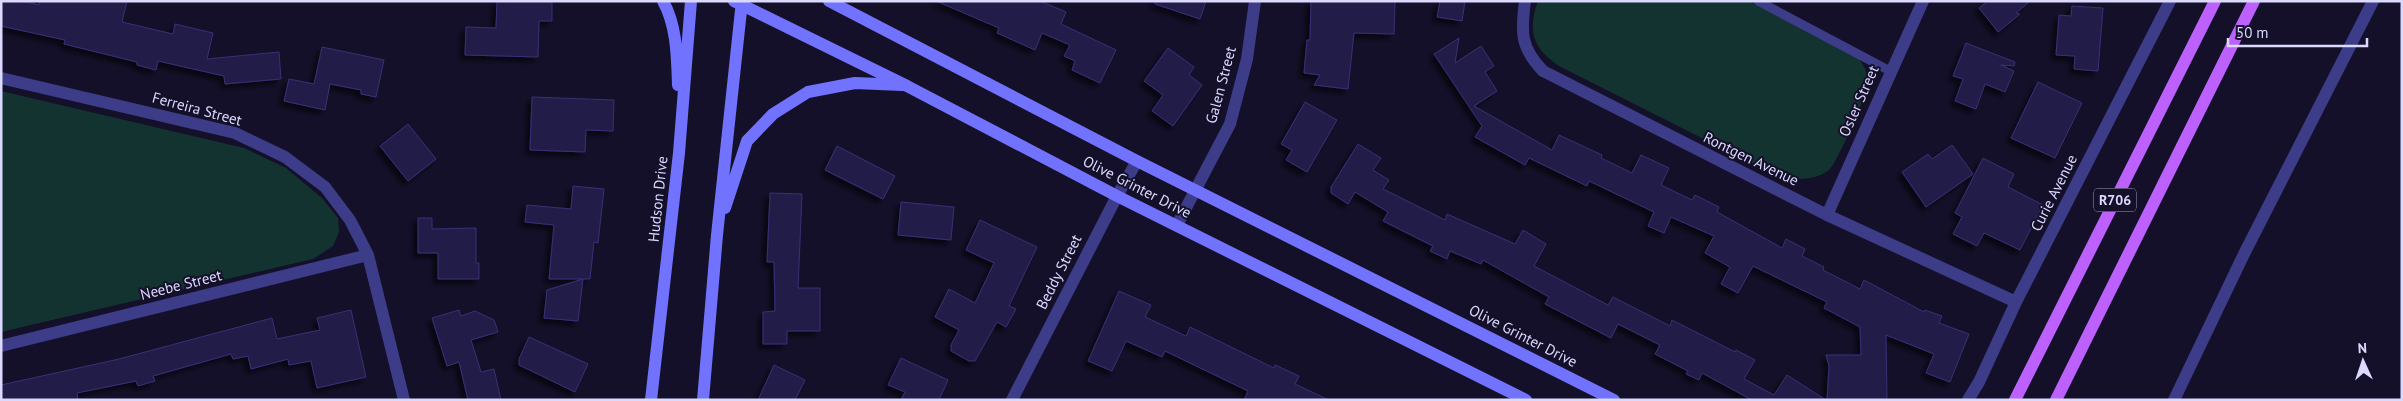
<svg xmlns="http://www.w3.org/2000/svg" width="2403" height="401" viewBox="0 0 2403 401" font-family="'PT Sans',sans-serif">
<defs>
<filter id="shadow"><feDropShadow dx="-4.5" dy="4.5" stdDeviation="2.5" flood-color="#0009"/></filter>
</defs>
<rect width="100%" height="100%" fill="#141029"/>
<!-- green -->
<path fill="#133331" d="M1538,1H1748L1852,50C1860,60 1868,69 1868,83C1868,93 1836,165 1829,170C1814,181 1798,179 1781,178L1559,66C1533,49 1527,31 1538,1Z
M1,91L244,148L286,168L322,198L338,218L339,232L333,246L313,259L1,332Z"/>
<!-- building -->
<path fill="#241d4a" stroke="#3a2f76" filter="url(#shadow)" d="M1,1H22L39,5L40,1H127L122,22L173,34L175,24L213,33L207,59L279,52L281,79L225,84L224,76L158,61L156,70L137,65V62L64,44L65,40L1,26Z
M497,1H552V21H539L538,57L465,55L466,27L496,28Z
M936,1H1040L1066,12L1061,24L1116,50L1100,83L1072,70L1075,61L1064,56L1070,45L1042,33L1035,50L997,33L999,28Z
M1155,1H1206L1200,19L1155,4Z
M1311,1H1395L1394,34L1354,33L1348,89L1314,85L1320,75L1304,73L1307,40H1310Z
M1440,1H1465L1462,21L1437,17Z
M1988,1H2030L2016,13L2020,14L1998,32L1979,8Z
M2072,6L2103,8L2098,71L2074,69L2075,56L2056,55L2059,15L2071,16Z
M1459,38L1455,63L1481,46L1494,66L1485,72L1497,91L1474,106L1552,150L1559,135L1602,155L1601,158L1632,173L1641,155L1669,168L1661,185L1692,200L1695,195L1719,207L1717,212L1782,248L1786,239L1805,249L1802,256L1824,267L1823,270L1860,289L1864,280L1924,312L1925,310L1942,316L1939,323L1969,334L1950,382L1926,373L1934,354L1886,335L1887,400H1827L1829,366L1826,355H1861L1860,327L1824,308L1827,302L1753,266L1738,293L1721,284L1730,267L1705,253L1714,236L1671,217L1664,233L1648,226L1654,212L1589,181L1587,186L1529,158L1525,165L1475,137L1482,126L1434,54Z
M1966,43L2015,62L2014,66L2001,65L2014,71L2005,92L1985,84L1976,109L1955,101L1963,79L1953,76Z
M322,47L384,60L376,97L361,94V90L330,84L325,110L284,101L289,79L314,84Z
M1168,48L1194,67L1189,75L1202,85L1173,126L1152,111L1163,95L1144,81Z
M2038,82L2082,103L2055,158L2011,138Z
M532,97L614,100L613,131L586,130L585,152L530,150Z
M1305,102L1337,120L1307,172L1286,160L1292,150L1281,144Z
M408,124L436,159L408,181L380,146Z
M1358,144L1381,158L1373,170L1389,180L1383,189L1445,220L1447,214L1515,244L1523,230L1546,244L1534,266L1608,305L1613,297L1670,326L1672,320L1735,352L1736,350L1755,360L1744,379L1774,395L1787,375L1826,400H1752L1702,373L1699,380L1686,374L1688,371L1655,354L1660,345L1618,324L1611,338L1545,304L1549,297L1483,260L1481,264L1450,251L1447,259L1430,251L1433,246L1383,221L1388,212L1355,192L1348,204L1331,193V187Z
M1952,145L1973,174L1926,207L1902,172L1928,154L1932,159Z
M837,146L895,176L883,199L825,170Z
M1983,158L2014,174L2008,187L2043,205L2020,250L1984,233L1977,246L1953,234L1962,217L1955,213Z
M573,186L604,189L598,243L594,242L590,279H549L554,225L525,222L527,205L571,209Z
M770,193L802,194L798,288H820V331H787V344H763V312L775,311L774,262H767Z
M901,202L954,207L951,240L898,235Z
M418,218H432V229L476,228V263H479V279H438V253H418Z
M980,220L1037,247L1009,306L1016,309L1006,327L997,322L975,361H969L951,351V345L959,330L935,317L949,289L975,303L994,263L966,250Z
M583,279L578,321L544,318L547,290Z
M1119,291L1151,305L1145,317L1186,336L1190,327L1274,368L1275,365L1299,376L1295,384L1329,400H1244L1248,391L1165,351L1162,357L1126,341L1112,371L1088,361Z
M351,310L366,377L317,388L311,361L289,365L288,359L251,369L248,356L233,359L231,354L153,376L155,381L138,386L136,381L77,393L78,400H1V385L119,359L272,318L277,339L320,330L317,318Z
M459,310L461,316L475,311L494,320L498,332L471,340L481,372L494,369L501,400H468L459,362L447,366L432,318Z
M529,337L588,364L575,392L519,365V359Z
M901,358L948,380L939,400H901L905,392L888,385Z
M774,365L805,380L795,400H758Z"/>
<g fill="none" stroke-linecap="round" stroke-linejoin="round">
<!-- lane -->
<path stroke="#3c3c88" stroke-width="9" d="M1758,1L1890,71"/>
<!-- street -->
<path stroke="#3c3c88" stroke-width="12" d="M1525,1C1521,32 1520,47 1543,71L1827,215L2016,302
M1,78L235,133L285,157L325,187L350,220L368,255L404,400
M1827,215L1923,1
M1177,225L1230,124L1247,59L1255,1
M1,346L368,255
M1012,400L1117,196L1137,161
M1968,400L1979,382L2016,302L2170,1
M2174,400L2244,254L2373,1"/>
<!-- secondary -->
<path stroke="#7172fe" stroke-width="12" d="M663,1C677,26 677,57 678,85
M734,1L907,86L1117,196L1526,400
M829,1L1137,161L1614,400
M725,208L747,141L773,114L808,92L855,83L902,85
M651,400L679,153L691,1
M703,400L717,235L742,1"/>
<!-- primary -->
<path stroke="#bd61fe" stroke-width="12" d="M2015,400L2215,1
M2056,400L2254,1"/>
</g>
<g text-anchor="middle" stroke-width="4" stroke-linejoin="round" paint-order="stroke">
<!-- shield labels -->
<rect fill="#141029" stroke="#a09dbf" stroke-width="1" x="2094" y="188.5" width="42" height="23" rx="4"/>
<g font-size="14" font-weight="bold" fill="#dcd9ff">
<text x="2115" y="205">R706</text>
</g>
<!-- street labels -->
<g font-size="15" fill="#dcd9ff" stroke="#141029">
<text transform="translate(1221 85) rotate(-75)" y="5">Galen Street</text>
<text transform="translate(1859 101) rotate(-66)" y="5">Osler Street</text>
<text transform="translate(197 109) rotate(15)" y="5">Ferreira Street</text>
<text transform="translate(1751 159) rotate(26)" y="5">Rontgen Avenue</text>
<text transform="translate(1137 187) rotate(27)" y="5">Olive Grinter Drive</text>
<text transform="translate(2054 193) rotate(-63)" y="5">Curie Avenue</text>
<text transform="translate(658 199) rotate(-84)" y="5">Hudson Drive</text>
<text transform="translate(1059 272) rotate(-63)" y="5">Beddy Street</text>
<text transform="translate(181 285) rotate(-14)" y="5">Neebe Street</text>
<text transform="translate(1523 336) rotate(27)" y="5">Olive Grinter Drive</text>
</g>
</g>
<!-- border -->
<rect width="2403" height="401" fill="none" stroke="#dcd9ff" stroke-width="5"/>
<!-- north arrow -->
<g transform="translate(2363 361) rotate(357)" stroke="#141029" stroke-width="4" paint-order="stroke">
<path d="M0-4L9 19L0 12L-9 19Z" fill="#dcd9ff"/>
<text y="-8" font-size="14" font-weight="bold" text-anchor="middle" fill="#dcd9ff">N</text>
</g>
<!-- scale -->
<path d="M2228 38v8h139v-8" fill="none" stroke="#dcd9ff" stroke-width="2.5"/>
<text x="2236" y="38" font-size="15" fill="#dcd9ff" stroke="#141029" stroke-width="4" paint-order="stroke">50 m</text>
</svg>
